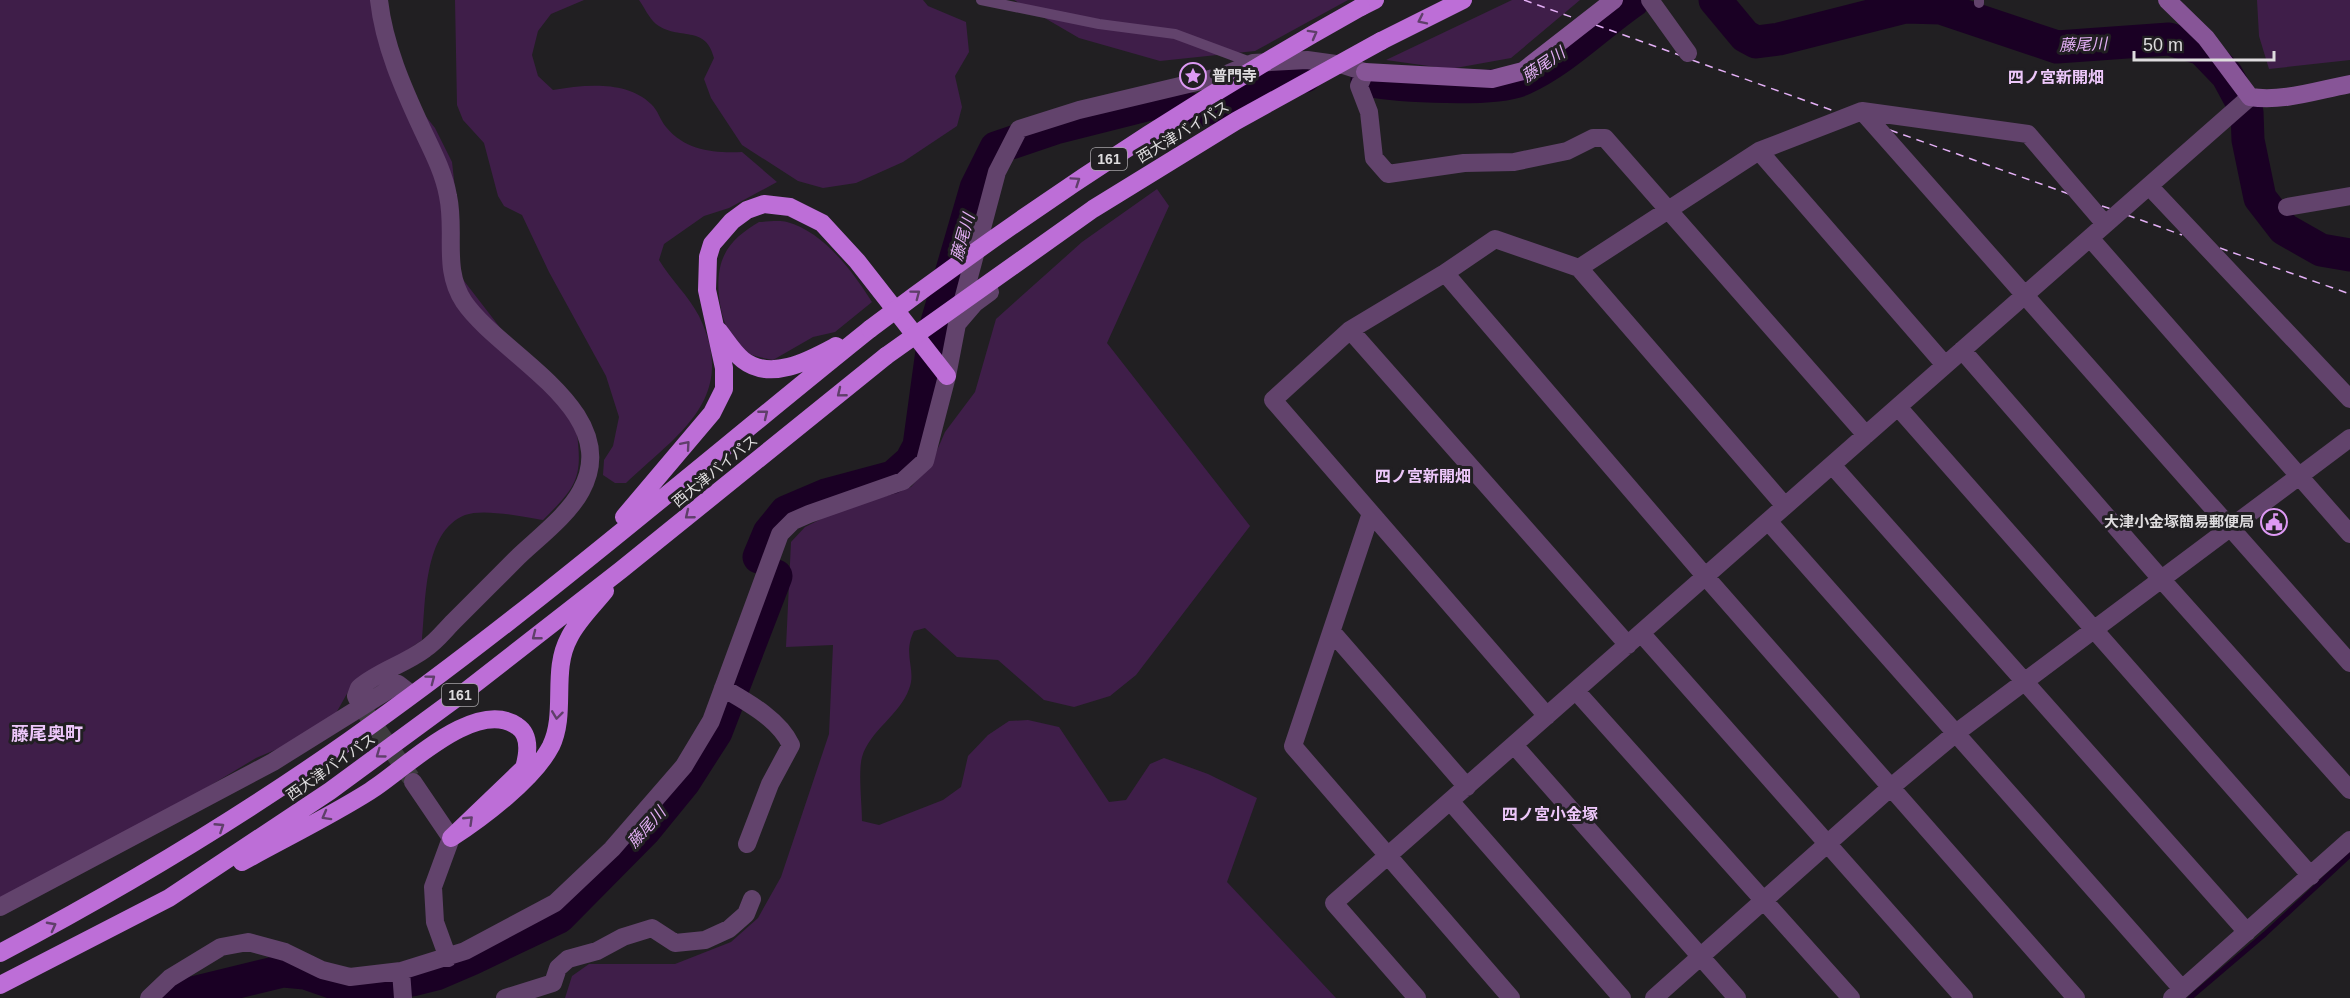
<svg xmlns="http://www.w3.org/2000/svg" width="2350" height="998" viewBox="0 0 2350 998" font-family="Helvetica,'Noto Sans JP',sans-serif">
<rect width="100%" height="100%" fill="#211f22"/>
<!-- green -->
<path fill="#3f1e49" d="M0,0H379L393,75L435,128L452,162L458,215L451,264L576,426C583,477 579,484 543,520C523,517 484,508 465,515C423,532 426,602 422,640L349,690L335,715L308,736L256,758L176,806L0,901Z
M455,0H923L928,6L966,22L969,52L955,76L962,107L957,126L903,162L856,183L823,188L798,181L742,145L711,98L704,79L714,58C706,24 678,41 656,24C649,18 644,7 639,0H584L551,14L538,31L532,55L538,76L553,90C584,85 626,80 651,104C658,110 660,120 666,127C686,151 713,153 742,152L777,182L729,208L704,216L664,244L659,260C671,280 688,295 699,316C739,398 679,433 626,483H615L603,475L604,460L613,446L619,417L606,376L549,272L522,215L504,206L498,196L484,143L463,120L457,105Z
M1014,0H1348L1255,51L1160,61L1079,38Z
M1512,0H1580L1511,58L1450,69L1386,60Z
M2257,0H2350V60L2269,69L2259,36Z
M1157,189L1169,206L1107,343L1250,526L1136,675L1110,696L1074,707L1044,700L998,660L957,657L925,628L914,631C902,655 917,670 909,689C900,715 870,730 862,757C858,772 862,804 862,821L879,825L943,800L961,787L968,756L988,735L1009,721L1028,720L1059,727L1109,802L1126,800L1150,764L1164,758L1208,774L1257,798L1227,882L1336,998H565L572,976L589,964H675L731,942L758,918L781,877L829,734L833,645L786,647L791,542L805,527L835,512L911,487L931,464L945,432L975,392L996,319L1082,242Z
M759,222C767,222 779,220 787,222C824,232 853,272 872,302L835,332L813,337L773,360C765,358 754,357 746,352C721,338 712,283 723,258C730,241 744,231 759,222Z"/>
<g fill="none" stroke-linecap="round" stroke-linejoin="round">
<!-- stream -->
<path stroke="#1a0024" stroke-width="5" d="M2190,998L2265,934L2350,855"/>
<!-- river -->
<path stroke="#1a0024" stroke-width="33" d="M1715,0L1745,36L1756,42L1779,39L1905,7L1941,8L2057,47L2169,39L2202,49L2227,75L2247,112L2248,140L2260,198L2284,229L2321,250L2350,255
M1367,80C1398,86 1496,92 1523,79C1563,61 1597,26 1633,1
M759,557L769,533L786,512L826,495L893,477L911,461L919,446L935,329L976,188L996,148L1055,128L1162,101L1197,111L1227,103L1270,80L1305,76
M412,980L436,974L471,959L559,917L644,831L684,782L716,732L776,576
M172,998L283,971L305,973L340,985L362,988L397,984"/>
<!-- ferry -->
<path stroke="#e3aff5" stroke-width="1.5" stroke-dasharray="8 6" stroke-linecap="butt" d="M1524,0L1577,19
M1596,25L1679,55
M1692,60L1837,112
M1890,130L2069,194
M2102,206L2111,209
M2127,215L2182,235
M2220,248L2350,294"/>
<!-- street-tunnel -->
<path stroke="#3d3b3e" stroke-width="18" stroke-dasharray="18 9" stroke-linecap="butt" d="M359,703L411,778"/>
<!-- lane -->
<path stroke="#62436c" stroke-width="10" d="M981,0L1099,24L1175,34L1253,63
M1979,3V0"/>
<!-- street -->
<path stroke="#62436c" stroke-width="18" d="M1650,0L1688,53
M1862,111L2350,663
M1759,151L1945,365
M2149,186L2350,399
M2287,207L2350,196
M2090,238L2350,534
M1579,268L1784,505
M1445,273L1705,576L2076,998
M960,311L997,172L1019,129L1079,110L1222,76L1253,63L1307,60L1343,65L1365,72L1359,86L1369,112L1374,158L1388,174L1464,163L1514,162L1567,151L1593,138H1605L1866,435
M1350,330L1628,645
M1962,350L2162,580L2350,790
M1898,407L2311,876
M1832,465L2247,932
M1371,513L1293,746L1511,998
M1768,521L2182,989
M1332,632L1467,787
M1641,633L1964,998
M723,688C747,702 779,719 791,745L770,784L747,844
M1576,691L1851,998
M359,703L356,696L359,688C377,672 405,664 425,649C436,642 445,630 454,621C476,599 497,578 519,556C538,538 569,514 581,491C625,411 501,356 464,302C442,269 456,233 448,196C444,173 432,150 422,129C403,88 384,45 379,0
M1547,716L1273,400L1350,330L1445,273L1495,239L1579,268L1759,151L1862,111L2028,134L2105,224
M1514,745L1737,998
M413,782L451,838L433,887L435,922L448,958
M1450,801L1622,998
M0,907L273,762L398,684L411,694
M401,971L403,998
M149,998L170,978L221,947L248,942L285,952L322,970L350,977L401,971L465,951L555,903L612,849L684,766L711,721L780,534L793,521L809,514L903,481L925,461L947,376L957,324L975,303L990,292
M505,998L553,983L558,968L568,959L597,951L623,937L652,928L675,943L705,940L729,929L746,914L752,899
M1417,998L1334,903L2250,97
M1654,998L1890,788L1956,733L2350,438
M2172,998L2350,840"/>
<!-- secondary -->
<path stroke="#875597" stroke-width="18" d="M2167,0L2206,38L2250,97C2284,102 2317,90 2350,84
M1365,72L1492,79L1523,71L1614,0"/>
<!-- highway -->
<path stroke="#bd6ed7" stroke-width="18" d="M1361,7L1375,0
M1381,41L1463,0
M719,331C726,340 734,353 743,360C771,382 810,360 836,346
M624,517L712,413L724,389V368L707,290L708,257L712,244L732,221L747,210L764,204L790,207L822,223L857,261L947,376
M242,862C285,838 329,817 370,791C404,770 475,697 517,726C531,735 528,754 524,768L451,838C482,818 534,779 551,746C567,713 551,671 569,638C577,621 593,606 605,591
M0,953C121,889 238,819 350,740C530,613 698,467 870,329
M0,985L169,898L330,791L462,694L621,570L886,356"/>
<!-- highway-bridge -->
<path stroke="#bd6ed7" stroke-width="18" d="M870,329C1026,211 1189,103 1361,7
M886,356L1093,209L1236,121L1381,41"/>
</g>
<!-- one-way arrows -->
<defs><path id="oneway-chevron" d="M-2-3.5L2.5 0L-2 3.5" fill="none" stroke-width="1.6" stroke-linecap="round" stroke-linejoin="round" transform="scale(1.5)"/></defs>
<g stroke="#5f3f6a">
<use href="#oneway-chevron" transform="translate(1422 20) rotate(154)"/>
<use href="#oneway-chevron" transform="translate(1313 34) rotate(-29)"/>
<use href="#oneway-chevron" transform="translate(1076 181) rotate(-34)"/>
<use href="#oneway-chevron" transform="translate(916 294) rotate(-37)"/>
<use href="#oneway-chevron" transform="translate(841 393) rotate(141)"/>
<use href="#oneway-chevron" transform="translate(764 414) rotate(-39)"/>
<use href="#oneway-chevron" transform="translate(686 445) rotate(-49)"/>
<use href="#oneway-chevron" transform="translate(689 515) rotate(141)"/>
<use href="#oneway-chevron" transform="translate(536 636) rotate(142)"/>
<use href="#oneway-chevron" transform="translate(431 679) rotate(-37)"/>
<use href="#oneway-chevron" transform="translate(557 715) rotate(97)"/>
<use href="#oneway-chevron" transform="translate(380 754) rotate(144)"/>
<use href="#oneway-chevron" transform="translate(326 816) rotate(151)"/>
<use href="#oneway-chevron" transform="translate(469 820) rotate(-44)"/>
<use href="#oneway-chevron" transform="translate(220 827) rotate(-33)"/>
<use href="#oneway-chevron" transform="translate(52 926) rotate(-28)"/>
</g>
<!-- icons -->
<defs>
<symbol id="sight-ring" viewBox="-11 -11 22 22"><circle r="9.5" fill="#211f22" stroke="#dd99f4" stroke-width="1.5"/><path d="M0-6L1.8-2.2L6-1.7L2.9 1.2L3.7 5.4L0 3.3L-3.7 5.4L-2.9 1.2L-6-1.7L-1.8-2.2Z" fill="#dd99f4"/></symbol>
<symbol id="civic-ring" viewBox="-11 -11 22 22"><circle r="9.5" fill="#211f22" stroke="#dd99f4" stroke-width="1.5"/><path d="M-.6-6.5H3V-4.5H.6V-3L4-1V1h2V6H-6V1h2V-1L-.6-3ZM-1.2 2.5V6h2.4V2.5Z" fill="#dd99f4"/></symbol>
</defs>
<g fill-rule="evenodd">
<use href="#sight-ring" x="1178" y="61" width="30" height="30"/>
<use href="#civic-ring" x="2259" y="507" width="30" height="30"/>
</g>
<g text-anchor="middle" stroke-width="6" stroke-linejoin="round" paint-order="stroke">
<!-- shield labels -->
<g fill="#211f22" stroke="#a5a3a6" stroke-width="1.5">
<rect x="1091" y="148" width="36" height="22" rx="4.5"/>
<rect x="442" y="684" width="36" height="22" rx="4.5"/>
</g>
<g font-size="14" font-weight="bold" fill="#dedcde">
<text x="1109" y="164">161</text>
<text x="460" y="700">161</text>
</g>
<!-- poi labels -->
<g font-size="15" font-weight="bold" fill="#dedcde" stroke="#211f22" text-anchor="start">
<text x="1212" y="81">普門寺</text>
<text x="2254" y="527" text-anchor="end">大津小金塚簡易郵便局</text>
</g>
<!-- street labels -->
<g font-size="15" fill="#dedcde" stroke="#211f22">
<text transform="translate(1183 132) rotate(-31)" y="5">西大津バイパス</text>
<text transform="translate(715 471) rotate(-39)" y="5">西大津バイパス</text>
<text transform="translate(331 767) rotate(-35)" y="5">西大津バイパス</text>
</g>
<!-- water labels -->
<g font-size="16" font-style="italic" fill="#e3aff5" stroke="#211f22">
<text transform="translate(2083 44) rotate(-2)" y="6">藤尾川</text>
<text transform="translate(1543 64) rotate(-34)" y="6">藤尾川</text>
<text transform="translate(962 237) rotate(-74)" y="6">藤尾川</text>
<text transform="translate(646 827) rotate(-48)" y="6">藤尾川</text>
</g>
<!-- neighbourhood labels -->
<g font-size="16" font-weight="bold" fill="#edc7fa" stroke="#211f22">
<text x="2056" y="83">四ノ宮新開畑</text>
<text x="1423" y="482">四ノ宮新開畑</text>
<text x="1550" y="820">四ノ宮小金塚</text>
</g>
<!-- quarter labels -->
<g font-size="18" font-weight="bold" fill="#edc7fa" stroke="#211f22">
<text x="47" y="740">藤尾奥町</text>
</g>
</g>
<!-- scale -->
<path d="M2134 51v9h140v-9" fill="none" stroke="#dedcde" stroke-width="3"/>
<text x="2143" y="51" font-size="18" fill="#dedcde" stroke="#211f22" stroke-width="4.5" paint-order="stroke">50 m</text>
</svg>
